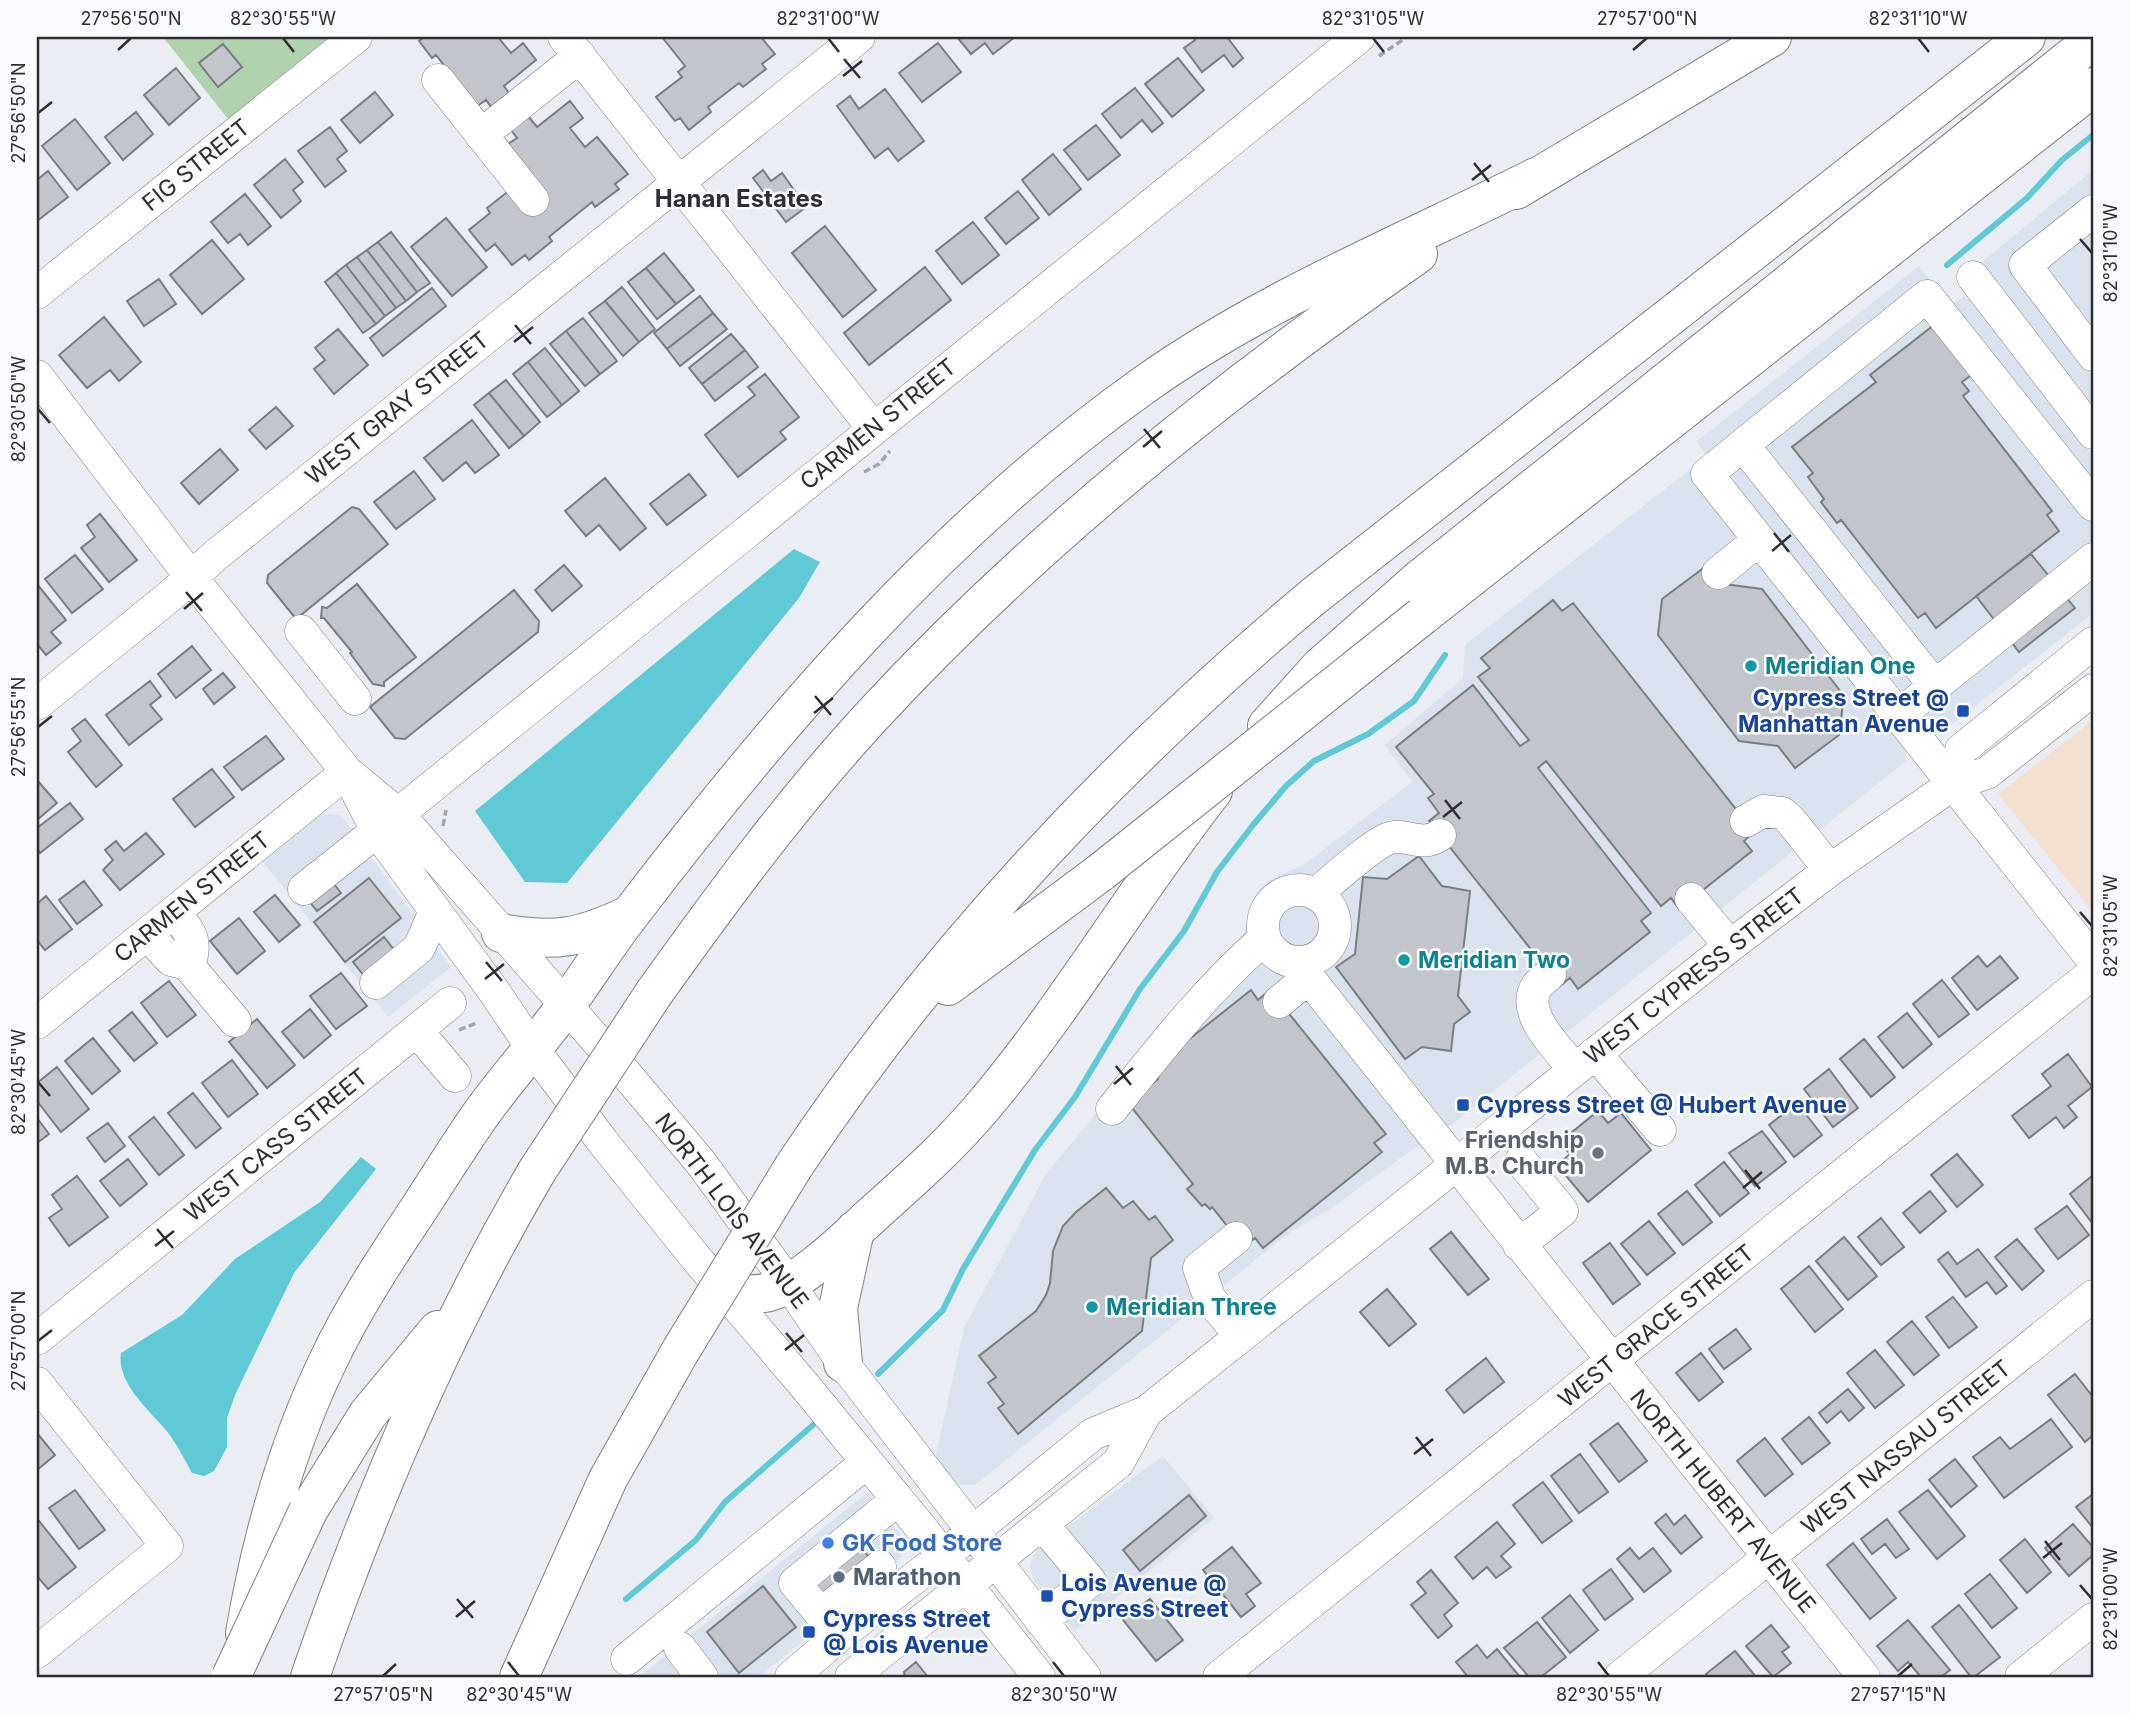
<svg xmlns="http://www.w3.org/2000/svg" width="2130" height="1714" viewBox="0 0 2130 1714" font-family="Inter,sans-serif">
<rect width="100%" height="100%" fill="#eaeef4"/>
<!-- built -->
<path fill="#d9e2ed" d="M2093,170V407L1982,262Z
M1919,266L1951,306L1970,292L2093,456V613L1946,729L1931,726L1696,442Z
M1692,468L1888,716L1904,747L1906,761L1456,1121L1406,1154L1333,1207L1289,1233L975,1485H961L954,1481L935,1459L964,1328L1046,1174L1243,935L1251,907L1260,888L1275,877L1302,866L1412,782L1385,745L1463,678L1465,645Z
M321,814L341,815L451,967L388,1017L257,855Z
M1163,1456L1214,1518L1074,1632L1034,1581L1030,1566L1033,1556L1039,1548Z
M868,1492L902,1536V1554L893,1569L759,1677H639Z"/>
<!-- education -->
<path fill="#f4e0d1" d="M2093,720V912L1998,794Z"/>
<!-- green -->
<path fill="#b0d2ad" d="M163,37H341L232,124Z"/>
<!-- water -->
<path fill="#5fc9d5" d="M794,549L820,562L799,598L567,883L525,882L475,811Z
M361,1157L376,1169L294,1273L235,1395L227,1418V1447L214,1471L204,1476L192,1473C185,1460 178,1447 170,1435C152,1412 116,1384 121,1353L182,1315L235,1259L320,1202Z"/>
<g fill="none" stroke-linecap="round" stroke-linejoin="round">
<!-- stream -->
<path stroke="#5fc9d5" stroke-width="6" d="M1947,265L2027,198L2062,160L2093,135
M878,1374L943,1310L963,1269L1035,1150L1075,1097L1140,989L1184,931L1217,872L1253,825L1286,786L1314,761L1368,734L1414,701L1445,655
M626,1599L696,1540L725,1502L813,1425"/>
</g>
<!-- building -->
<path fill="#c2c6cc" stroke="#7a7e83" stroke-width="2" d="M424,37H498L511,53L523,43L536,60L504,86L509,93L491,107L486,100L476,107L436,55L432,58L419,41Z
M662,37H761L775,54L762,64L766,69L743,87L739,83L708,107L711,112L689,130L680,118L675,121L656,97L682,77L678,72L685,66Z
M957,37H1015L993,54L985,43L971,54Z
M1193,37H1227L1243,58L1233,67L1224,55L1202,72L1184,48L1195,40Z
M938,43L961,72L922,102L899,73Z
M223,44L242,67L218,87L199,63Z
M1178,58L1204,90L1172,117L1145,84Z
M176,68L200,98L169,125L144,95Z
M1135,88L1163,123L1152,132L1142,120L1121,138L1102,114Z
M885,89L924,141L898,161L888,148L875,158L837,106L850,96L859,109Z
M375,92L393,115L360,143L341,120Z
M570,101L583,118L570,128L585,147L597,137L628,174L615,184L619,189L595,207L592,202L549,237L552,241L529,260L525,255L512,265L495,244L486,251L469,230L490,213L487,208L510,190L505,146L517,138L511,130L528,116L537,127Z
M136,112L153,134L123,160L105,137Z
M75,119L110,163L77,190L42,146Z
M1096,125L1120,155L1088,180L1064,150Z
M330,127L347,151L337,159L346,171L325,187L298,151Z
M1053,154L1081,189L1049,215L1022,180Z
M285,159L303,182L293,190L301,201L281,218L254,185Z
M763,170L771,181L782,173L806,207L786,222L753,178Z
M48,171L68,197L37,221V180Z
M1018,191L1039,218L1006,244L985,218Z
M245,194L271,226L248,245L240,234L228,243L211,222Z
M446,218L487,267L452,296L411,247Z
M973,222L999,255L962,284L936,251Z
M825,226L876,290L843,317L792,253Z
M391,232L430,283L417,292L378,242Z
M212,240L244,279L202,314L170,275Z
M378,242L417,292L406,301L367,250Z
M367,250L406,301L396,308L357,257Z
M664,253L694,290L676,304L646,268Z
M357,257L396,308L385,316L346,265Z
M346,265L385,316L376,324L336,273Z
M925,267L951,300L869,365L844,333Z
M646,268L676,304L657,319L628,282Z
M336,273L376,324L363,333L325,282Z
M159,279L176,304L144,326L127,301Z
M622,287L655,329L639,342L605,301Z
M432,288L446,306L383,356L370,338Z
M700,296L713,313L667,349L654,333Z
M605,301L639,342L623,356L589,313Z
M713,313L727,329L680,366L667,349Z
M104,317L141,362L119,381L110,370L87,388L59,355Z
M583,318L617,361L600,374L566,331Z
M1934,325L1973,374L1962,382L1969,391L1963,396L2052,511L2047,515L2059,531L1936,628L1925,613L1918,618L1841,520L1837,523L1821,502L1824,499L1808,477L1813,473L1792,447L1876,382L1870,375Z
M338,329L368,365L334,394L314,369L325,360L315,348Z
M566,331L600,374L585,386L550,344Z
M731,334L745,350L702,384L689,368Z
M545,348L579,391L562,405L528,362Z
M745,350L758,367L715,401L702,384Z
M528,362L562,405L547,417L513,374Z
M765,374L799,417L780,432L786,439L738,477L705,435L755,395L748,387Z
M506,380L540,422L524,436L489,393Z
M489,393L524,436L509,448L474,405Z
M276,407L293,426L266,449L249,430Z
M472,420L499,455L475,473L466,462L443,481L424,458Z
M220,449L238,470L199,504L181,483Z
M414,471L435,499L396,529L374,502Z
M689,474L706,495L667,525L650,504Z
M605,478L646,528L620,550L599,525L586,536L565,511Z
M352,507L359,509L388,544L296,619L267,583L268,575Z
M100,514L137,560L109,582L81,548L95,537L87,525Z
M2031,554L2075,608L2019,652L1976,596Z
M75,555L103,589L72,613L45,579Z
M1709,564L1724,584L1762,589L1844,696L1839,735L1795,768L1778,746L1739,741L1658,635L1662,599Z
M564,565L582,586L552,611L535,590Z
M37,584L66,620L51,632L61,643L46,655L37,644Z
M357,584L416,657L384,682V686L373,684L350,653L352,652L324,618H321L322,607L327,608Z
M514,590L539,621L538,632L405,739L395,738L370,707Z
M1553,600L1562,611L1573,603L1754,832L1744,841L1752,851L1679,909L1671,898L1661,906L1546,761L1538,768L1651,913L1641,921L1650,932L1578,989L1570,978L1560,986L1429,821L1439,813L1428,798L1434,794L1396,747L1473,685L1520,746L1529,740L1478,677L1490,668L1481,658Z
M192,646L211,670L176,698L158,674Z
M223,673L235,687L214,704L203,689Z
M150,681L161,696L150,705L162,719L129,745L106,715Z
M85,719L122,765L96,787L68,752L81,741L72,729Z
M266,736L284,759L242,790L224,767Z
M212,769L234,797L195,827L173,799Z
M37,780L57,803L37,820Z
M70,803L83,819L40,853L37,848V828Z
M146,833L164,854L120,890L103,870L113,860L105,850L116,841L124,851Z
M1419,856L1442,886L1470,891L1458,996L1470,1012L1454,1024L1451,1051L1422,1047L1405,1059L1336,967L1355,954L1363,877L1387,879Z
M369,878L401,918L345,962L314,922Z
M330,879L341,893L317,911L306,897Z
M84,881L102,905L77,924L59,900Z
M275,895L300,925L279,942L254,912Z
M46,896L72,929L45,950L37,940V904Z
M239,918L265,951L237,974L210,941Z
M384,937L396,952L365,977L353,962Z
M1978,956L1987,967L2000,956L2018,978L1977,1010L1952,978Z
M341,973L367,1006L336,1029L310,996Z
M1942,980L1969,1014L1939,1037L1913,1004Z
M169,981L196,1015L167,1037L141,1003Z
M1251,990L1258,1000L1270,990L1386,1134L1374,1143L1382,1152L1263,1248L1255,1238L1244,1247L1212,1207L1210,1209L1205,1204L1202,1206L1187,1189L1193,1184L1128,1103L1158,1079L1163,1060Z
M310,1009L331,1035L304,1058L282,1032Z
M132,1012L157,1043L134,1061L109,1031Z
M1907,1013L1932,1044L1903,1068L1878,1037Z
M257,1019L295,1065L267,1088L229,1042Z
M93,1038L120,1071L92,1094L65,1061Z
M1864,1039L1895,1077L1871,1097L1840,1059Z
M2068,1054L2092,1087L2068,1106L2077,1117L2064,1128L2056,1117L2029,1138L2012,1116L2051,1086L2042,1074Z
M232,1060L258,1094L228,1117L202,1083Z
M57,1067L89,1109L61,1132L37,1101V1083Z
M1829,1069L1858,1108L1833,1127L1804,1089Z
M193,1093L221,1128L196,1148L168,1113Z
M1797,1103L1822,1135L1794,1157L1769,1125Z
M1598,1111L1608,1123L1621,1113L1651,1150L1588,1202L1557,1165L1570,1154L1560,1142Z
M154,1117L184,1155L159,1175L129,1137Z
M37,1118L49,1134L37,1143Z
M108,1123L125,1146L105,1162L87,1138Z
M1762,1131L1786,1162L1755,1186L1729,1153Z
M1957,1154L1983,1185L1957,1207L1931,1175Z
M128,1159L147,1184L120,1206L100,1181Z
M1724,1162L1749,1193L1720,1216L1695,1185Z
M2093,1175V1224L2070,1194Z
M77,1176L108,1217L69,1246L49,1218L62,1209L52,1195Z
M1106,1188L1123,1208L1133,1201L1149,1220L1155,1216L1173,1240L1151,1258L1142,1331L1018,1434L998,1408L1004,1404L988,1383L996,1377L979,1356L1036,1311L1046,1295L1050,1283L1053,1251L1063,1226L1076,1212Z
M1687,1191L1712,1222L1683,1245L1658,1214Z
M1930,1191L1946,1211L1920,1233L1903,1213Z
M2067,1206L2089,1235L2058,1259L2035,1229Z
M1881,1218L1904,1247L1881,1265L1858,1237Z
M1649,1221L1675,1253L1647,1275L1621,1244Z
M1451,1232L1489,1279L1468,1295L1430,1249Z
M1844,1237L1877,1276L1848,1300L1816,1261Z
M2017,1239L2044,1271L2022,1290L1995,1257Z
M1610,1243L1640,1284L1613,1304L1583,1263Z
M1978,1249L2007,1286L1996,1294L1987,1282L1966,1297L1938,1260L1948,1252L1957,1264Z
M1809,1266L1843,1309L1815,1332L1781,1289Z
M1387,1289L1416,1324L1389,1346L1360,1312Z
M1953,1297L1977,1327L1949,1348L1926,1317Z
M1912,1321L1939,1355L1914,1375L1887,1342Z
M1736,1329L1751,1349L1724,1369L1709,1349Z
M1875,1350L1904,1385L1875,1408L1847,1373Z
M1701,1353L1723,1382L1699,1401L1676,1373Z
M1486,1358L1504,1382L1464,1413L1446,1390Z
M2075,1374L2093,1397V1435L2085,1442L2048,1395Z
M1848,1389L1864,1408L1849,1421L1841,1411L1827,1423L1819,1413Z
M1809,1417L1830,1443L1802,1464L1782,1439Z
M2051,1419L2072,1447L2004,1498L1973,1457L2000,1437L2010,1449Z
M1618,1423L1647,1461L1619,1482L1590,1444Z
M37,1433L55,1455L37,1470Z
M1765,1438L1793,1474L1765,1496L1737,1461Z
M1580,1454L1608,1492L1579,1513L1551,1476Z
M1955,1459L1977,1486L1951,1507L1929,1480Z
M1543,1482L1572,1521L1542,1543L1513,1505Z
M75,1490L105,1530L79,1549L49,1508Z
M1928,1490L1965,1536L1937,1559L1899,1512Z
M2093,1494V1528L2076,1507Z
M1189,1495L1206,1516L1140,1571L1123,1550Z
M1666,1514L1674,1525L1685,1515L1702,1537L1681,1554L1655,1523Z
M1887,1519L1909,1549L1896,1558L1885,1544L1872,1554L1861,1539Z
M39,1521L76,1567L48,1589L37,1576V1522Z
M1497,1522L1515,1544L1501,1556L1511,1567L1496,1578L1487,1567L1473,1579L1455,1557Z
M2073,1524L2093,1547V1555L2069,1576L2045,1548Z
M2025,1539L2051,1572L2027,1593L2000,1560Z
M1853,1543L1896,1598L1870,1619L1827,1565Z
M860,1546L874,1563L823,1604L809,1587Z
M1232,1547L1261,1583L1246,1594L1255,1606L1241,1617L1203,1570Z
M1630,1548L1639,1559L1653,1548L1671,1571L1644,1592L1617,1559Z
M1611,1569L1633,1599L1605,1620L1583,1590Z
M1431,1570L1458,1603L1444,1615L1452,1626L1438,1638L1411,1605L1426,1593L1417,1582Z
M1990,1574L2017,1608L1992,1628L1965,1594Z
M763,1586L796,1627L739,1673L707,1632Z
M1570,1595L1598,1630L1570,1653L1542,1618Z
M1150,1599L1183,1640L1156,1661L1123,1620Z
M1959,1605L2000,1657L1974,1677H1971L1932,1627Z
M1908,1620L1950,1670L1941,1677H1921L1908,1662L1898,1671L1877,1646Z
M1537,1622L1566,1657L1541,1677H1529L1504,1648Z
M1771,1625L1789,1647L1782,1652L1791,1663L1773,1677L1746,1646Z
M1477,1645L1487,1658L1497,1649L1520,1677H1468L1456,1662Z
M1735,1651L1756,1677H1709L1706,1674Z
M916,1662L928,1677H905L904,1672Z"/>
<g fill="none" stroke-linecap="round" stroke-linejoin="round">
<defs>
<path id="minor" d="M564,37L873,428
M438,80L533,200
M481,135L580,56
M2093,211L2025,265L2093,355
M1973,277L2093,433
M37,293L356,37
M37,376L191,577L347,772L398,814L621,1068L702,1164L788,1283L843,1363L1085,1677
M1743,445L1935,686
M2093,505L1927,296L1707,474L2093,960
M1718,573L1759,540
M301,631L355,699
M37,704L170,596L216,555L859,37
M1899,715L2093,559
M352,782L377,831L493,990L533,1049L603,1142L696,1258L805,1386L926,1534L1039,1677
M1953,784L1961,750L2093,643
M398,814L1359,37
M1746,821L1763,811L1782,813L1791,821L1830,870
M304,889L377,831
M1263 926a36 36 0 1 1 72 0a36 36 0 1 1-72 0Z
M1316,894C1333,880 1369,847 1387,839C1406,831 1420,849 1440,835
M1691,899L1730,946
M174,912C188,930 198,938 190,962L187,964
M147,934L171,960L187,964L235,1021
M1296,962L1864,1677
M1550,974C1546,978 1540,982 1537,986C1519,1013 1559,1049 1574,1069
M376,983L419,948L435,911
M1279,1002L1308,978
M37,1023L347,772
M417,1031L455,1076
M1595,1053L1660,1130
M1112,1109C1160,1049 1207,989 1265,938
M1236,1238L1199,1268L1210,1299L1240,1335
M1519,1245L1562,1211L1521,1161
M37,1339L450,1003
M37,1383L167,1546L37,1652
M821,1614L880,1567
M1041,1621L1090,1581L1042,1524
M839,1636L795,1583L897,1500
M680,1648L702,1677
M627,1659L867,1462
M791,1677L839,1636L943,1556L1093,1434L1146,1412L1730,946L1830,870L1953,784L1987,773L2093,690
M851,1677L1118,1463L1146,1412
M1219,1677L2093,973
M1620,1677L2093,1296
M2021,1677L2093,1619"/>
<path id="highway" d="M1516,190L1772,37
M1422,616L2093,87
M1267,726L1320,667L1421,578L2093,40
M501,933C555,943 580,938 629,915
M948,986L1101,872
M654,993C722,898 791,804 870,718C1033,541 1221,392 1418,254
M794,1166C937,951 1116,762 1314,596L2026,37
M722,1290C740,1294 757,1297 775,1290C806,1278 846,1239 871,1216C910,1181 951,1145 985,1104C1068,1005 1133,893 1213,791
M843,1363L838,1308L855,1230
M308,1511L368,1414L438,1330
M245,1633C261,1539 286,1449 327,1363C353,1308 386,1258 420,1207C440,1176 460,1144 481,1114C506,1079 536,1046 562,1011C586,978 607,944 632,912C781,717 943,528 1144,385C1265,299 1404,243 1536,177
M310,1677C370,1503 443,1331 537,1171
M519,1677L608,1479L681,1350"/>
</defs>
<!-- minor casing -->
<use href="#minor" stroke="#7d8185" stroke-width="33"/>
<!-- highway casing -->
<use href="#highway" stroke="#7d8185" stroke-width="40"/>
<!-- path -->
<path stroke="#a2a5a9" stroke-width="3.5" stroke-dasharray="7 3.5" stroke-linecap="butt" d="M1379,56L1407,37
M864,472L879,464L890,451
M443,826L446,810
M459,1030L477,1023"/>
<!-- minor -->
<use href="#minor" stroke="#fff" stroke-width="32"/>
<!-- highway -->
<use href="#highway" stroke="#fff" stroke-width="38"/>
<defs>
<path id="highway-bridge" d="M1101,872L1422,616
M537,1171L654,993
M681,1350L794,1166
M231,1677L308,1511"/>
</defs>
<!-- highway-bridge casing -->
<use href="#highway-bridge" stroke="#7d8185" stroke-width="40" stroke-linecap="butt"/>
<!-- highway-bridge -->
<use href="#highway-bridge" stroke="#fff" stroke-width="38"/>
</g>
<!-- ticks -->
<path fill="none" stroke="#2d2e30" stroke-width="2.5" d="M283,38L294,52M828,38L839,52M1373,38L1384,52M1918,38L1929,52M118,50L131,38M1633,50L1647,38M844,59L860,78M843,76L862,61M38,113L52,102M1474,163L1489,182M1472,180L1491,165M2080,239L2092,253M515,325L531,344M514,342L533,327M38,409L50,423M1144,429L1160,448M1143,447L1162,431M1774,533L1789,552M1772,551L1791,535M186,592L202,611M184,609L203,593M815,696L831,715M814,713L833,698M38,727L52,716M1445,800L1460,819M1443,817L1462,802M2080,912L2092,926M486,962L502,981M485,979L504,964M1116,1066L1131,1085M38,1082L50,1096M1114,1084L1133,1068M1745,1170L1760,1189M1743,1188L1762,1172M157,1229L173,1248M155,1246L174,1231M786,1333L802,1352M38,1341L52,1330M785,1350L804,1335M1416,1437L1431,1456M1414,1454L1433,1439M2045,1541L2060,1560M2043,1558L2062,1543M2080,1585L2092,1599M457,1599L473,1618M456,1617L475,1601M508,1662L519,1676M1053,1662L1064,1676M1598,1662L1609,1676M383,1676L396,1664M1898,1676L1912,1664"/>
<!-- markers -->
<g fill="#0f9aa8" stroke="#f9fbff" stroke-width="2.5">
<circle cx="1751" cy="666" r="7"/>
<circle cx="1404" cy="960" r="7"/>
<circle cx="1092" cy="1307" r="7"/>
</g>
<g fill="#1a4fb4" stroke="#f9fbff" stroke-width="2.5">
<rect x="1956" y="704" width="14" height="14" rx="3.5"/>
<rect x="1456" y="1098" width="14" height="14" rx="3.5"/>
<rect x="1040" y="1589" width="14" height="14" rx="3.5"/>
<rect x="802" y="1625" width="14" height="14" rx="3.5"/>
</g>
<circle fill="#6b7280" stroke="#f9fbff" stroke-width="2.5" cx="1598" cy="1153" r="7"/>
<circle fill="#3f7fe0" stroke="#f9fbff" stroke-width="2.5" cx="828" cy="1543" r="7"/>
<circle fill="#5c6f8a" stroke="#f9fbff" stroke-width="2.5" cx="839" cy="1577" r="7"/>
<g text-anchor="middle" stroke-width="5" stroke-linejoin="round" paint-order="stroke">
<!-- street labels -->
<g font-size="23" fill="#2d2e30" stroke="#f9fbff">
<text transform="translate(196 165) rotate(-39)" y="8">FIG STREET</text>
<text transform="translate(397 408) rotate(-39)" y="8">WEST GRAY STREET</text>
<text transform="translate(878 424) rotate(-39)" y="8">CARMEN STREET</text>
<text transform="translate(192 897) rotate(-39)" y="8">CARMEN STREET</text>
<text transform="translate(1694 976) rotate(-38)" y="8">WEST CYPRESS STREET</text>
<text transform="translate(276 1145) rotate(-39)" y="8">WEST CASS STREET</text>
<text transform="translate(732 1211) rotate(53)" y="8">NORTH LOIS AVENUE</text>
<text transform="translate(1656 1326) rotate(-39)" y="8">WEST GRACE STREET</text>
<text transform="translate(1906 1447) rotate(-39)" y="8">WEST NASSAU STREET</text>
<text transform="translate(1723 1501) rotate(51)" y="8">NORTH HUBERT AVENUE</text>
</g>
<!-- culture labels -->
<g font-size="23" font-weight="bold" fill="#0d838f" stroke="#f9fbff" text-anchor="start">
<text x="1765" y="674">Meridian One</text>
<text x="1418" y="968">Meridian Two</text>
<text x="1106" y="1315">Meridian Three</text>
</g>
<!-- transit labels -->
<g font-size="23" font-weight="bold" fill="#164399" stroke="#f9fbff" text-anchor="start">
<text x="1949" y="706" text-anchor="end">Cypress Street @<tspan x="1949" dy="26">Manhattan Avenue</tspan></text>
<text x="1477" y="1113">Cypress Street @ Hubert Avenue</text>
<text x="1061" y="1591">Lois Avenue @<tspan x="1061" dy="26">Cypress Street</tspan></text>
<text x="823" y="1627">Cypress Street<tspan x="823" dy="26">@ Lois Avenue</tspan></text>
</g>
<!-- worship labels -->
<g font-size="23" font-weight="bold" fill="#5b616d" stroke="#f9fbff" text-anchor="end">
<text x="1584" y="1148">Friendship<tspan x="1584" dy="26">M.B. Church</tspan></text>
</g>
<!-- shop labels -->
<g font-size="23" font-weight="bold" fill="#366cbe" stroke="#f9fbff" text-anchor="start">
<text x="842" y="1551">GK Food Store</text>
</g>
<!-- service labels -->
<g font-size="23" font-weight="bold" fill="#4e5e75" stroke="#f9fbff" text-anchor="start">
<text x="853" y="1585">Marathon</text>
</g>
<!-- neighbourhood labels -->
<g font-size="24" font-weight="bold" fill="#2c2f33" stroke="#f9fbff">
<text x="739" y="207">Hanan Estates</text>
</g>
</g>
<!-- border -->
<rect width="2130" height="1714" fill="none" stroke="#f9fbff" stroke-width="77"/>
<rect x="38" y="38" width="2054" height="1638" fill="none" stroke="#2d2e30" stroke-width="2.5"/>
<g font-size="18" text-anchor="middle" fill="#2d2e30">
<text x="131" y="25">27°56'50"N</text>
<text x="283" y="25">82°30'55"W</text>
<text x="828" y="25">82°31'00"W</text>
<text x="1373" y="25">82°31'05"W</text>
<text x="1647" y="25">27°57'00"N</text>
<text x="1918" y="25">82°31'10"W</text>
<text transform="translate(19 113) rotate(-90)" y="6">27°56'50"N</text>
<text transform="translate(2111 253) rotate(-90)" y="6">82°31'10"W</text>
<text transform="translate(19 409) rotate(-90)" y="6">82°30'50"W</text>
<text transform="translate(19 727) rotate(-90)" y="6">27°56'55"N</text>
<text transform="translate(2111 926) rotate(-90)" y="6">82°31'05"W</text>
<text transform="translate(19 1082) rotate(-90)" y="6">82°30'45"W</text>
<text transform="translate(19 1341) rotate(-90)" y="6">27°57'00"N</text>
<text transform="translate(2111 1599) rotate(-90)" y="6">82°31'00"W</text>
<text x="383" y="1701">27°57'05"N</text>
<text x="519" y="1701">82°30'45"W</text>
<text x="1064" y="1701">82°30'50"W</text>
<text x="1609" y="1701">82°30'55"W</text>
<text x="1898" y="1701">27°57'15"N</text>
</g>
</svg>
